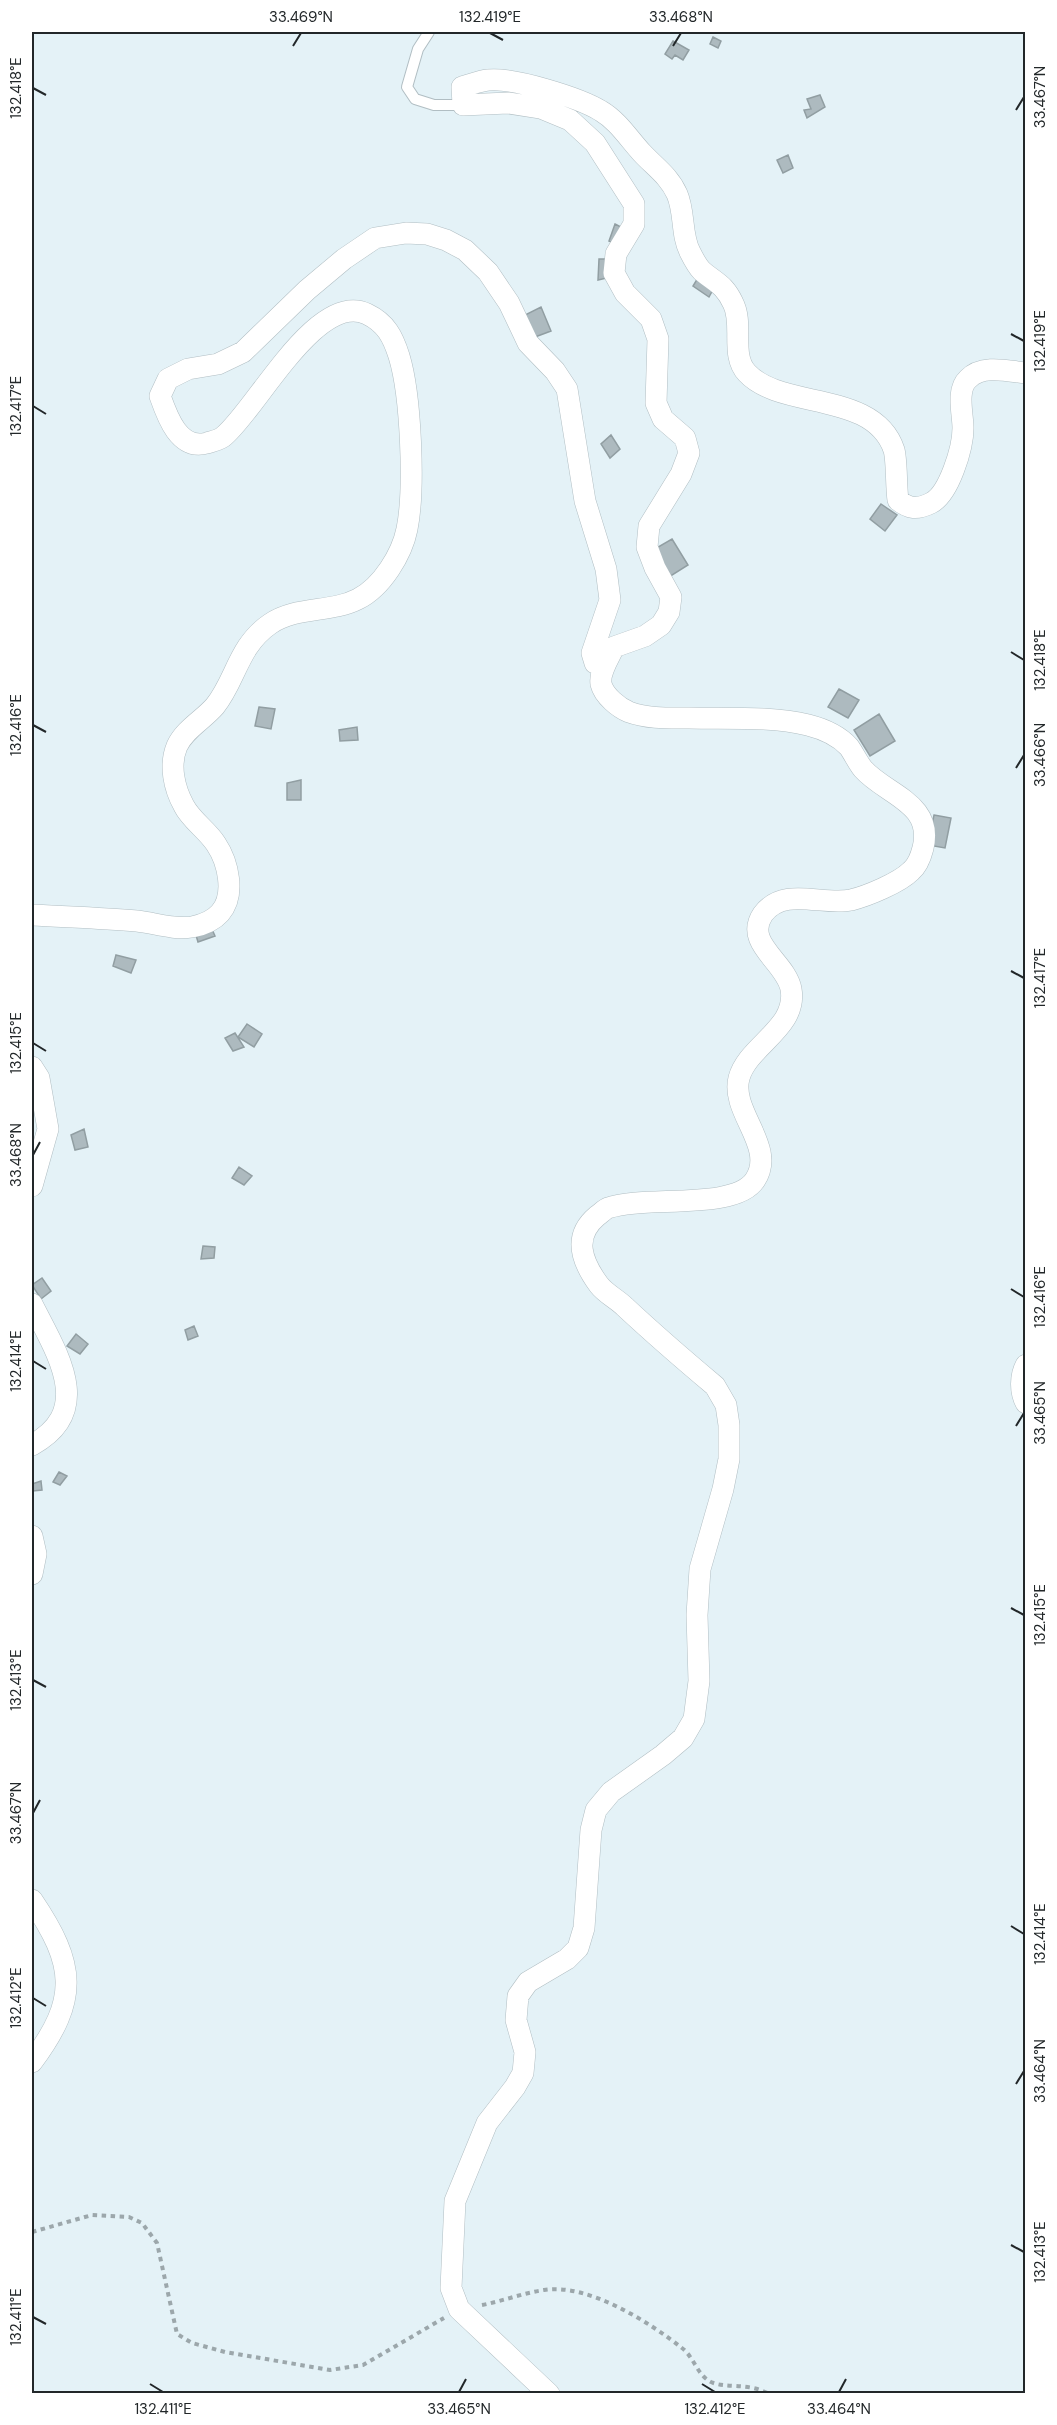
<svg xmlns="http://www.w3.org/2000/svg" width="1057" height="2425" viewBox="0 0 1057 2425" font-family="'DM Sans',sans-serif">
<rect width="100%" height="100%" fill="#e4f2f7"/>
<!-- building -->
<path fill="#adbabf" stroke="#919ea2" stroke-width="1.5" d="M713,37L721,41L718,48L710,44Z
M673,41L689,50L683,60L675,55L672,59L665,54Z
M820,95L825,107L807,118L804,110L811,109L807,99Z
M788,155L793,168L783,173L777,160Z
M615,224L621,227L614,243L609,241Z
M599,259H607V278L598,280Z
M699,276L715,286L709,297L693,286Z
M541,307L551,331L535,337L525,315Z
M611,435L620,449L610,458L601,444Z
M881,504L897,515L885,531L870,519Z
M672,539L688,565L669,577L653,550Z
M839,689L859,700L848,718L828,707Z
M259,707L275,709L271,729L255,726Z
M879,714L895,741L870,756L854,730Z
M357,727L358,740L340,741L339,730Z
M301,780V800H287V783Z
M934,815L951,818L945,848L928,845Z
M211,927L215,936L198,942L195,932Z
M116,955L136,960L131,973L113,966Z
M247,1024L262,1034L254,1047L238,1037Z
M235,1033L244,1047L233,1051L225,1038Z
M84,1129L88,1147L75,1150L71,1135Z
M239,1167L252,1176L244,1185L232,1178Z
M203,1246L215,1247L214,1258L201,1259Z
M42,1278L51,1291L41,1299L32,1285Z
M194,1326L198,1336L188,1340L185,1330Z
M76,1334L88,1344L80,1354L67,1346Z
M59,1472L67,1476L60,1485L53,1482Z
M41,1481L42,1490L33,1491L32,1484Z"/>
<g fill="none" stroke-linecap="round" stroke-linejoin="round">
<defs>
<path id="service" d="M429,32L418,49L407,87L415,99L434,105H463"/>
<path id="minor" d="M32,915C67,917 102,918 137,921C155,923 173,930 192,927C202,925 213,921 220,913C236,895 228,862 216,844C207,830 191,820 184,806C174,788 169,765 177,746C185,729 203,720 215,706C236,680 238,646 270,624C296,606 331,613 358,599C382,587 402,554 407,529C415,489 411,395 399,356C393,337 386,323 367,314C317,290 256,410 224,436C220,440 213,441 207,443C179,451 167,416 160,396L168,379L188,369L218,364L243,352L307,290L344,259L375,238L406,233L427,234L446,240L465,250L488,272L509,303L528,343L555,371L567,389L585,501L606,569L610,600L592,653L595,663L604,667
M32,1067L39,1078L48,1129L32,1186
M32,1304C56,1352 96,1410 32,1445
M1026,1365C1020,1376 1020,1392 1026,1403
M32,1536L36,1554L32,1574
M32,1900C76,1965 79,1999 32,2062
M549,2394L459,2309L451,2288L455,2201L487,2123L515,2087L523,2073L525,2052L516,2020L518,1996L528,1982L567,1959L578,1948L584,1928L591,1830L596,1810L611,1792L663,1755L683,1738L694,1719L699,1681L697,1615L700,1569L723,1489L729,1459V1425L726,1405L715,1386C684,1360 654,1334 625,1307C617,1299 606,1294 599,1285C582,1262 572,1237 597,1216C600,1214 605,1209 608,1208C643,1195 735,1211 755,1180C777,1147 730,1112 739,1078C748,1045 798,1028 791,989C786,962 743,943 763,914C784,886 822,906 851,900C867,896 899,883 911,871C917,866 921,856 923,848C934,803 886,795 863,769C858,763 854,754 849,747C838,735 824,729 808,725C770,716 727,719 689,718C669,718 648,719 629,712C619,708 604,696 601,684C599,672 609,658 614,647L645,636L661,625L669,612L671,597L655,568L647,547L649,526L681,474L689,453L685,438L663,419L656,403L658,339L651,319L625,293L614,273L616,254L634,224V204L595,143L570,120L541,108L508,103L463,105L462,87C470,85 479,81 488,80C513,77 580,98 601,111C618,121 629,139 642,153C655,167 669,176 677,194C685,212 681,235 690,252C693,258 697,266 702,271C716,283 724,284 733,303C744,324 730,355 747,373C781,410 874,390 894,450C897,460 896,487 898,500C909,509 917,510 931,503C949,494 963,448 963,428C963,414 956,390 968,379C982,364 1008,371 1026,373"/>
</defs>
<!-- service casing -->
<use href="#service" stroke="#b1bec3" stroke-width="12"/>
<!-- minor casing -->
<use href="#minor" stroke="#b1bec3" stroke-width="22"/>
<!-- path -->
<path stroke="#9ca7ab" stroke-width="4" stroke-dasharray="4.5 4.5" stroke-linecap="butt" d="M32,2232L92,2215L129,2217L142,2223L157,2243L177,2334L192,2343L225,2352L330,2370L363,2365L444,2318
M482,2305C503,2301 523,2293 544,2290C588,2283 649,2322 682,2348C694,2357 697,2375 711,2382C726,2389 748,2382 769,2394"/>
<!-- service -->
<use href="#service" stroke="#fff" stroke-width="10"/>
<!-- minor -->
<use href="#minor" stroke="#fff" stroke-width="21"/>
</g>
<!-- ticks -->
<path fill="none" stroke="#222729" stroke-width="2" d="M490,33L503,40M293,46L301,33M673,46L681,33M33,88L46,95M1016,110L1024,97M1011,334L1024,341M33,406L46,414M1011,652L1024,660M33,725L46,732M1016,768L1024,755M1011,971L1024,978M33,1043L46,1051M33,1155L40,1142M1011,1289L1024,1297M33,1361L46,1369M1016,1426L1024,1413M1011,1608L1024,1615M33,1680L46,1687M33,1813L40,1800M1011,1926L1024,1934M33,1998L46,2006M1016,2084L1024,2071M1011,2245L1024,2252M33,2317L46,2324M150,2384L163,2392M702,2384L715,2392M459,2392L466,2379M839,2392L846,2379"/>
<!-- border -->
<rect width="1057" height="2425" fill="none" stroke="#ffffff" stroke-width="66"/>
<rect x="33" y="33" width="991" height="2359" fill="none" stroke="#222729" stroke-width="2"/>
<g font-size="15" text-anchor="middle" fill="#222729">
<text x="301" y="22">33.469°N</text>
<text x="490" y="22">132.419°E</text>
<text x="681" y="22">33.468°N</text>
<text transform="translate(16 88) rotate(-90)" y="5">132.418°E</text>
<text transform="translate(1040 97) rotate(-90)" y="5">33.467°N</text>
<text transform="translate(1040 341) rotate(-90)" y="5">132.419°E</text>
<text transform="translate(16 406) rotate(-90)" y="5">132.417°E</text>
<text transform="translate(1040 660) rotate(-90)" y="5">132.418°E</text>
<text transform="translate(16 725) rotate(-90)" y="5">132.416°E</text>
<text transform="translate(1040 755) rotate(-90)" y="5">33.466°N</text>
<text transform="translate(1040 978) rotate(-90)" y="5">132.417°E</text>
<text transform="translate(16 1043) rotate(-90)" y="5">132.415°E</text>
<text transform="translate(16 1155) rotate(-90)" y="5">33.468°N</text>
<text transform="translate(1040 1297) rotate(-90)" y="5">132.416°E</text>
<text transform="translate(16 1361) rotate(-90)" y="5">132.414°E</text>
<text transform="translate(1040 1413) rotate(-90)" y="5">33.465°N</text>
<text transform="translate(1040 1615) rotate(-90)" y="5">132.415°E</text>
<text transform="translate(16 1680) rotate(-90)" y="5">132.413°E</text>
<text transform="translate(16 1813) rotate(-90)" y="5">33.467°N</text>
<text transform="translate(1040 1934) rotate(-90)" y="5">132.414°E</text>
<text transform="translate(16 1998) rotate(-90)" y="5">132.412°E</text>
<text transform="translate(1040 2071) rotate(-90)" y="5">33.464°N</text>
<text transform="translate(1040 2252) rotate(-90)" y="5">132.413°E</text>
<text transform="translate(16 2317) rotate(-90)" y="5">132.411°E</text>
<text x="163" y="2414">132.411°E</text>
<text x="459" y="2414">33.465°N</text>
<text x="715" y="2414">132.412°E</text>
<text x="839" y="2414">33.464°N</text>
</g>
</svg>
